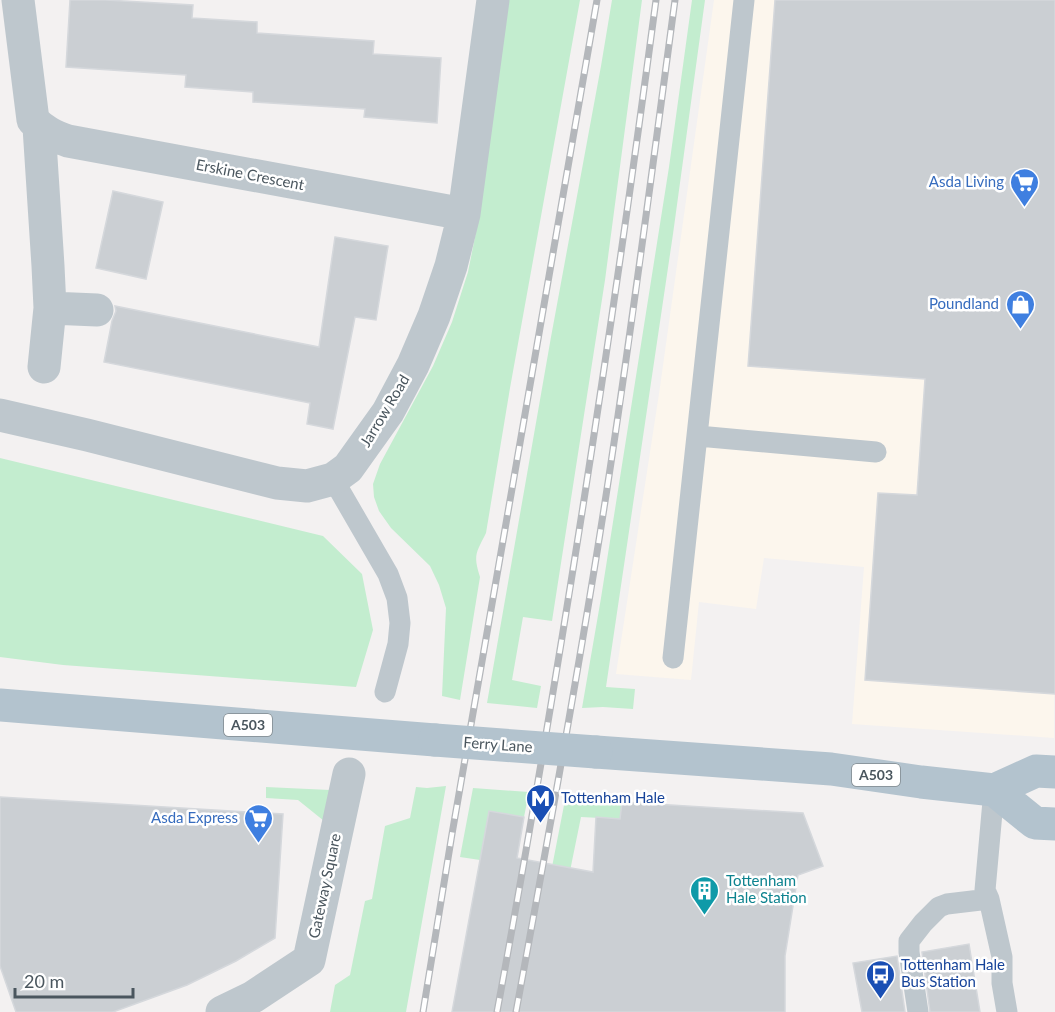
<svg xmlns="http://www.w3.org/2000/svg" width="1055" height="1012" viewBox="0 0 1055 1012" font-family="Lato,sans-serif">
<rect width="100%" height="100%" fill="#f3f1f1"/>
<!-- commercial -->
<path fill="#fcf6ed" d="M714,0H1055L1054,738L852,724L864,567L764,558L756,609L699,602L691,680L616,674L660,387Z"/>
<!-- green -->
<path fill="#c3edcf" d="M509,0H580L510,388L486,533C476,553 473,555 480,577L460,700L442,696L446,608L439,585L430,566L391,528L379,511L374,497L373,484L380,464L433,366L452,322L468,272L478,222Z
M612,0H642L605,280L552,621L523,617L512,680L541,686L537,708L487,703L551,337L601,66Z
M692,0H705L673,234L606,687L635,689L633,709L603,707L582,708L601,598L669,167Z
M0,458L323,536L362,574L373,630L356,687L63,665L0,657Z
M446,786L406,1012H330L335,985L350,975L365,901L372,899L385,826L410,818L416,787L427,788Z
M266,787L330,790L329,825L298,800L266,798Z
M473,788L529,792L524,817L489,811L480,860L460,857Z
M566,795L589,800L622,802L620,819L581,817L570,871L552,867Z"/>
<!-- building -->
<path fill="#cbcfd3" stroke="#d5d8dc" stroke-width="1.5" d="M70,0H106L193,5L192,18L257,22V33L374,41L373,54L441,58L437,123L364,117L365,109L253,102V92L185,87L186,75L66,67Z
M775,0H1055V694L865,680L878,493L917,495L925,379L748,366Z
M113,191L163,202L146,279L96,268Z
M335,237L388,246L376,320L355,317L333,429L307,424L310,403L104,362L112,321L116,311L115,306L319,347Z
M0,797L283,814L275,938L236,961L187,985L113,1012H16L0,966Z
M622,802L803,813L823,866L798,875L785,956V1012H452L489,811L524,817L517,858L593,872L596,817L620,819Z
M969,944L980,1012H930L922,952Z
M897,956L905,1012H862L853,963Z"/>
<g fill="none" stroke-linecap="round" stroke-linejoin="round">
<!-- lane -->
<path stroke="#bec7cd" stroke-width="21" d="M698,436L876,452
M333,479L388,574L397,598L400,623L398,644L385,692
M673,658L744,0
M994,790L985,890L989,899L1002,957V983L1007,1012
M918,1012L909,952V941L923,923L939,907L947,904L989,899"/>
<!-- street -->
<path stroke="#bec7cd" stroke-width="33" d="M18,0L33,120C43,131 54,136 68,141L464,214
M39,127L48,266L50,308L44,367
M50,308L97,310
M0,415L87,435L277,483L307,486L333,479L348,468L388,412L413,365L434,316L451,266L464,214L493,0
M222,1012L253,997L309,960L349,774"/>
<!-- primary -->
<path stroke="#b3c3ce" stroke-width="33" d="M0,705L435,740
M596,752L831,769L921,782L994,790L1036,771L1055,772
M994,790L1035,823L1055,824"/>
<defs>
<path id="rail" d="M423,1012L452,834L597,0
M497,1012C559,676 611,339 656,0
M516,1012C548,838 580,664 607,489C632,327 653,163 675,0"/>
</defs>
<!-- rail casing -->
<use href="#rail" stroke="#b4b7bb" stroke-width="7"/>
<!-- rail -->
<use href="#rail" stroke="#fff" stroke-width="4.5" stroke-dasharray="14" stroke-linecap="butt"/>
<!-- primary-bridge -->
<path stroke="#b3c3ce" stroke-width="33" d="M435,740L596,752"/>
</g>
<!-- icons -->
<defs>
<symbol id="supermarket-pin" viewBox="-11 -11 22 30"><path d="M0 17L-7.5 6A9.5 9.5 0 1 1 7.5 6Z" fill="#3f7fe0" stroke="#fff"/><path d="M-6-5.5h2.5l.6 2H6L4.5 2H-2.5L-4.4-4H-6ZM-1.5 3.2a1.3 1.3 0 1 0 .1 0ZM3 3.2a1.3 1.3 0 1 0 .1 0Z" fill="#fff"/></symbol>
<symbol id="shop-pin" viewBox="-11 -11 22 30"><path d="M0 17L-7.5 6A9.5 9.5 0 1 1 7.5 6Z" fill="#3f7fe0" stroke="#fff"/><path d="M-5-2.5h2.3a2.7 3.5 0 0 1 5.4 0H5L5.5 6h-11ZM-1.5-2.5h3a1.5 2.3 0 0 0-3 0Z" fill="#fff"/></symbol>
<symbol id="metro-pin" viewBox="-11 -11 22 30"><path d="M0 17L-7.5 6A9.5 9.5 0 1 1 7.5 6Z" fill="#1a4fb4" stroke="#fff"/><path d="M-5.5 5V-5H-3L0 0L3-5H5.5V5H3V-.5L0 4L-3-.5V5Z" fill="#fff"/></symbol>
<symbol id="building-pin" viewBox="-11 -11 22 30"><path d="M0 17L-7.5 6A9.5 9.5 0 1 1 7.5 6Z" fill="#0f9aa8" stroke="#fff"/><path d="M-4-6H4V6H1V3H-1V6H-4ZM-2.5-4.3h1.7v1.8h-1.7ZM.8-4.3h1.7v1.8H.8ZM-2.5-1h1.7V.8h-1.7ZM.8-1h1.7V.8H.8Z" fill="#fff"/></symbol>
<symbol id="bus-pin" viewBox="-11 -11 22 30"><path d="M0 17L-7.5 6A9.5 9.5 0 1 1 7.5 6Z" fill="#1a4fb4" stroke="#fff"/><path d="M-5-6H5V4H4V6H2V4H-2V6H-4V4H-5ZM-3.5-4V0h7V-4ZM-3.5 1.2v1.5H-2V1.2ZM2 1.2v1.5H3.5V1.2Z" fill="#fff"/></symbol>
</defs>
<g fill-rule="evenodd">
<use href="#supermarket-pin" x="1008" y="166" width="33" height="45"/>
<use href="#shop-pin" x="1004" y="288" width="33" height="45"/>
<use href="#metro-pin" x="524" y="782" width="33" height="45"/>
<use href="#supermarket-pin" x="242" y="802" width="33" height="45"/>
<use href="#building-pin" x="688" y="874" width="33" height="45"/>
<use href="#bus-pin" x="864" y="958" width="33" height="45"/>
</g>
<g text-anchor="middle" stroke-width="5" stroke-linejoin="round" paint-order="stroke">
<!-- shield labels -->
<g fill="#fff" stroke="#80898e" stroke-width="1.5">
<rect x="224" y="714" width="48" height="22" rx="4.5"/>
<rect x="852" y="764" width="48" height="22" rx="4.5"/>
</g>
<g font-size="14" font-weight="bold" fill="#4a565e">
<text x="248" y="730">A503</text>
<text x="876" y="780">A503</text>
</g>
<!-- street labels -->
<g font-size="15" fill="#4a565e" stroke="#fff">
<text transform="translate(250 175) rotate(11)" y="5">Erskine Crescent</text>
<text transform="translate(385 411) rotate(-59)" y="5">Jarrow Road</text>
<text transform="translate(498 745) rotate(4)" y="5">Ferry Lane</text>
<text transform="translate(325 886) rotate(-78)" y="5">Gateway Square</text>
</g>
<!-- shop labels -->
<g font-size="15" fill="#366cbe" stroke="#fff" text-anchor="end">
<text x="1004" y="187">Asda Living</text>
<text x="999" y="309">Poundland</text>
<text x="238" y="823">Asda Express</text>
</g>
<!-- transit labels -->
<g font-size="15" fill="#164399" stroke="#fff" text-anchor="start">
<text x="561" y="803">Tottenham Hale</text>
<text x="901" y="970">Tottenham Hale<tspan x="901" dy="17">Bus Station</tspan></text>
</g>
<!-- culture labels -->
<g font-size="15" fill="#0d838f" stroke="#fff" text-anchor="start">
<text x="726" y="886">Tottenham<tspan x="726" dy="17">Hale Station</tspan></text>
</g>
</g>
<!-- scale -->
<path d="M15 988v9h118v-9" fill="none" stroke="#4a565e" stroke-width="3"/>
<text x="24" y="988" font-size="18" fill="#4a565e" stroke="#ffffff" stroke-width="4.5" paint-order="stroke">20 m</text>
</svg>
